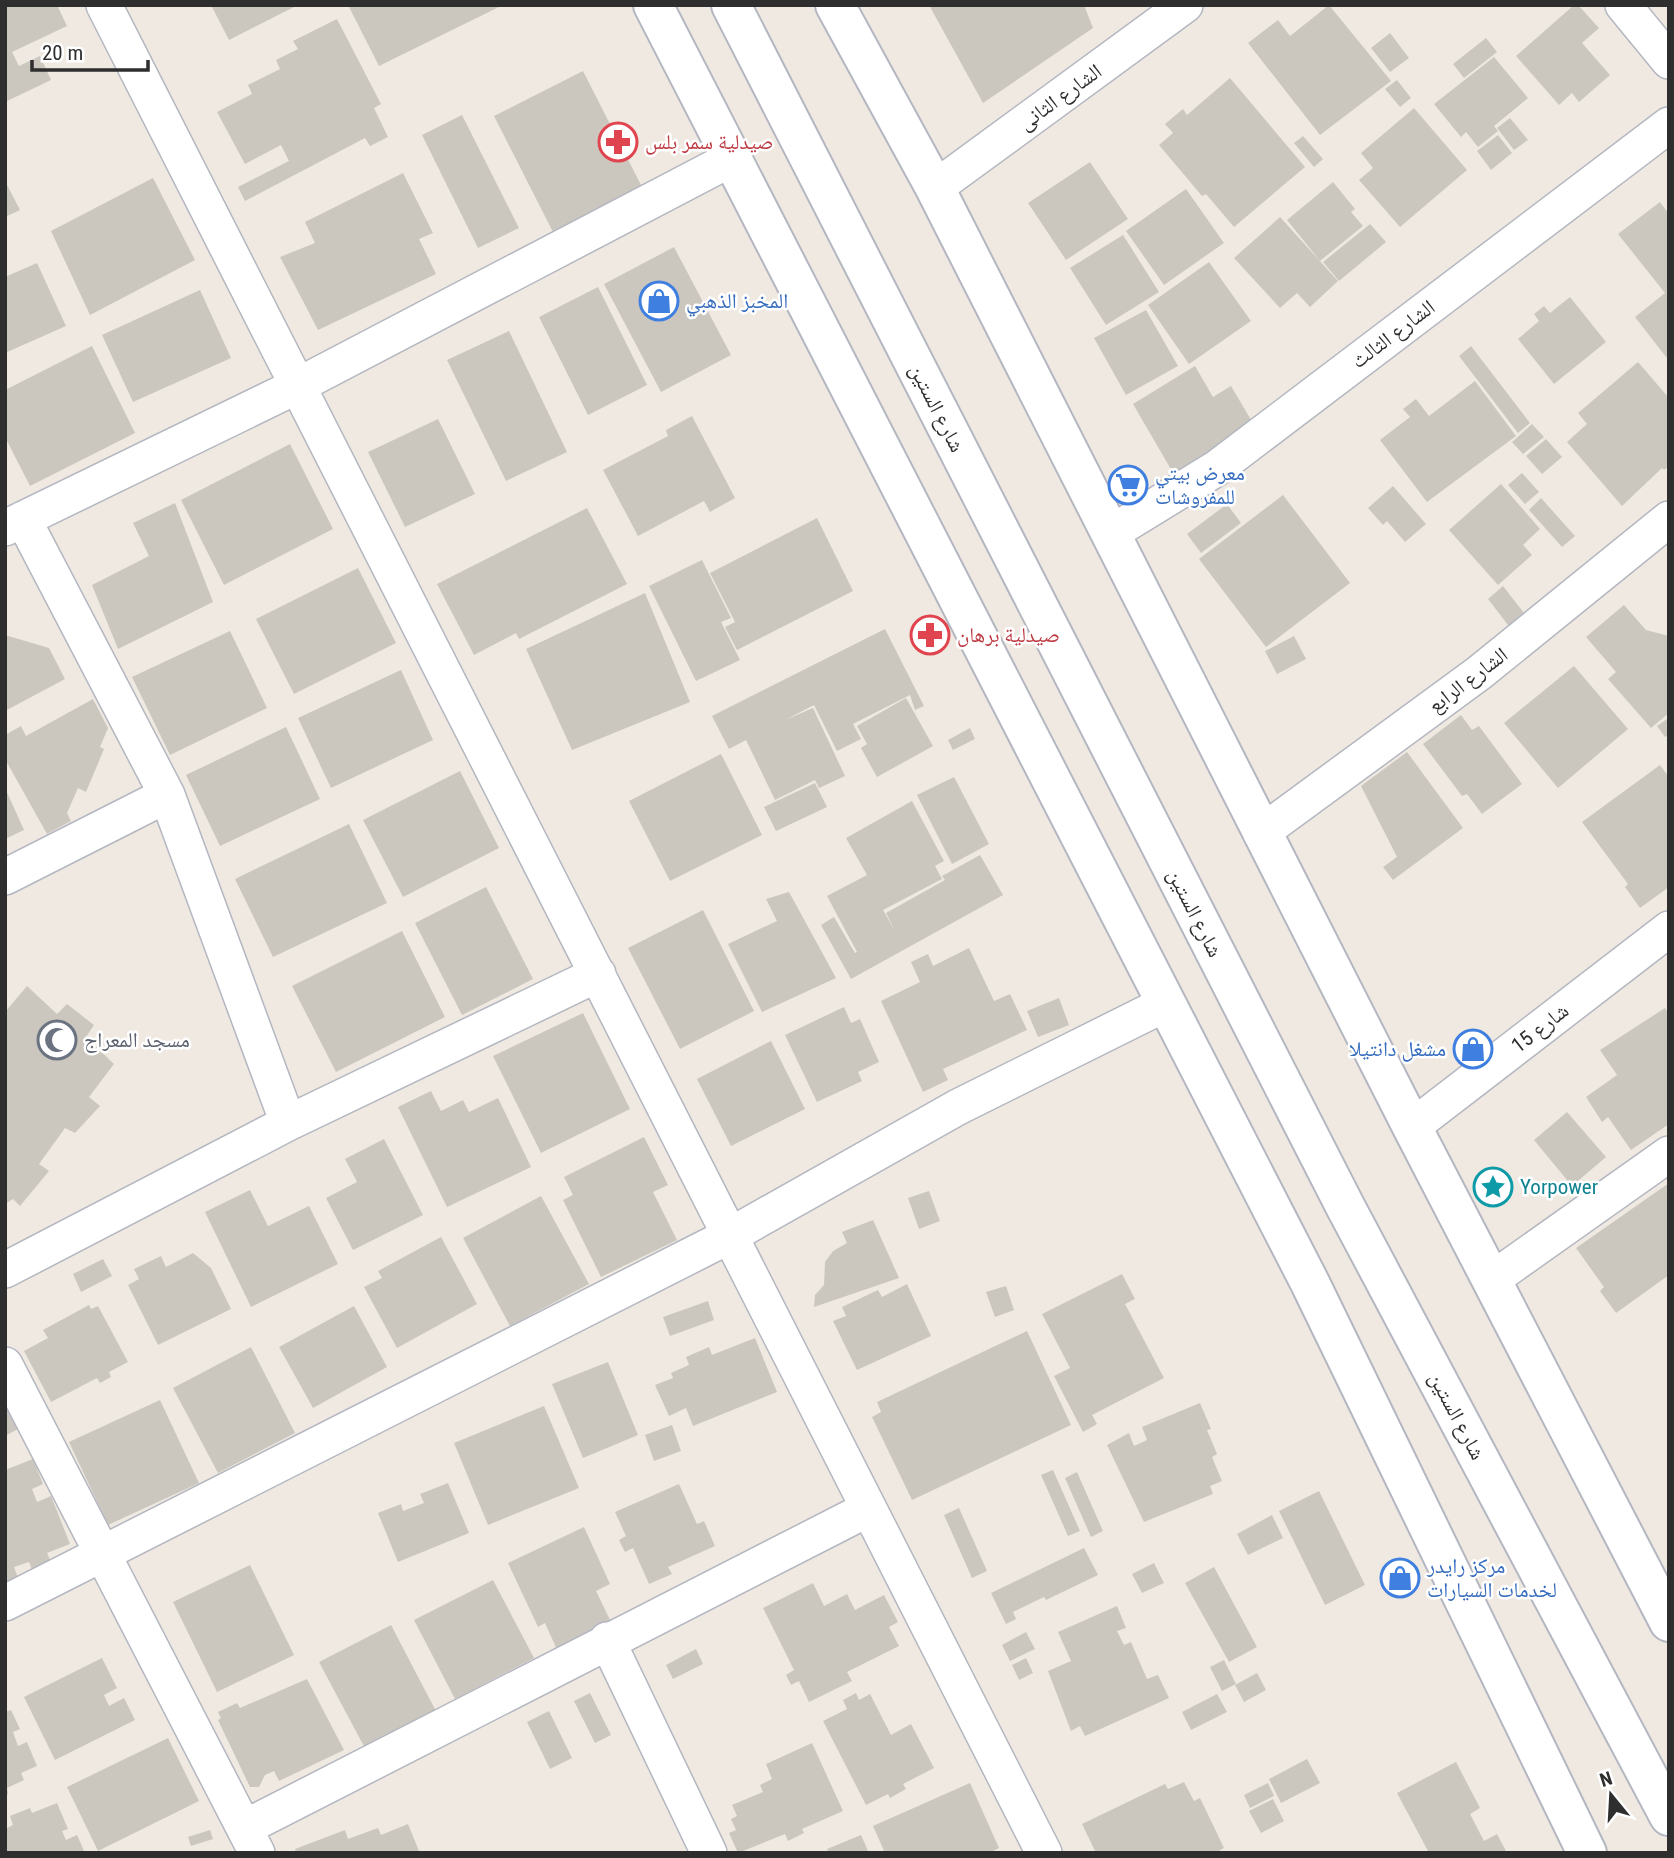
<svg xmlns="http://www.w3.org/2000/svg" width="1674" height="1858" viewBox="0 0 1674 1858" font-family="'Roboto Condensed','Noto Naskh Arabic',sans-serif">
<rect width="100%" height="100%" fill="#efe9e1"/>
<!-- building -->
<path fill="#cbc7bf" d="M5,5H57L67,26L12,52L19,66L40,56L51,80L5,102Z
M211,5H298L229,40Z
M348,5H503L379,66Z
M929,5H1084L1093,28L983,103Z
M1329,5L1391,81L1320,135L1248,43L1278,20L1290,36Z
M1574,5H1578L1599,28L1582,43L1610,75L1579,102L1572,93L1559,105L1516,56Z
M337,19L381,104L374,108L388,137L370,146L365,138L245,201L238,187L289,161L281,145L245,164L217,112L252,94L248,85L280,69L276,60L298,49L293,41Z
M1390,33L1409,58L1390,72L1371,48Z
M1486,38L1497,52L1464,78L1453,64Z
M1494,57L1528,98L1494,126L1498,131L1478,147L1466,132L1461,137L1434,104Z
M583,71L644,191L555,236L494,116Z
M1230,78L1305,167L1234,227L1206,194L1202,196L1159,145L1173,133L1165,124L1183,109L1187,115Z
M1397,80L1411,98L1400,107L1385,89Z
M1414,108L1467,170L1400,227L1359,180L1373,168L1361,153Z
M462,115L519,228L478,248L422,135Z
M1510,118L1528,140L1514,150L1497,128Z
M1498,135L1512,153L1491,170L1477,151Z
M1303,136L1323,159L1314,167L1294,143Z
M1090,162L1128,219L1066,260L1028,203Z
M403,173L433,233L419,239L436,274L318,330L280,257L315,243L305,222Z
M153,178L195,260L90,315L51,231Z
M5,181L20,210L5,217Z
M1333,182L1355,209L1351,212L1363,226L1320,261L1287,220Z
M1186,189L1224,243L1164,285L1126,231Z
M1660,202L1669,214V355L1666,357L1635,317L1665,293L1618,234Z
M1280,217L1338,281L1310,307L1297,293L1280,308L1234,258Z
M1370,224L1386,242L1339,281L1323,262Z
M1123,235L1159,292L1106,325L1070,268Z
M674,247L731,355L661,392L604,284Z
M1209,262L1251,321L1189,364L1148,305Z
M37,263L66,326L5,353V277Z
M598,287L647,385L588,415L539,317Z
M200,290L231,358L133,402L102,335Z
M1570,297L1606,342L1554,384L1518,339L1539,321L1534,314L1544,306L1550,313Z
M1146,310L1178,366L1126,395L1094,338Z
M509,331L567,452L506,481L447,360Z
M92,346L135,433L30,486L5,437V390Z
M1471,346L1530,423L1518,433L1459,356Z
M1638,362L1669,398V466L1664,470L1662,468L1622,506L1567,442L1587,424L1578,413Z
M1195,366L1213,397L1231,386L1257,430L1176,478L1133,404Z
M1475,381L1516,436L1427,502L1380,440L1410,417L1403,409L1416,399L1429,416Z
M692,416L735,498L710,512L704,501L638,536L603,470L668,436L666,430Z
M438,419L475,494L405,527L368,452Z
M1532,424L1544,437L1523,454L1512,442Z
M1546,439L1562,457L1542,474L1526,456Z
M290,444L333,529L224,585L181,500Z
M1522,473L1539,492L1525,504L1508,485Z
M1501,484L1540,529L1523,545L1532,555L1498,585L1449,530Z
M1393,486L1426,524L1405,542L1387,521L1383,525L1368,508Z
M1283,495L1350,583L1266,647L1199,559Z
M1541,498L1575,536L1562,547L1529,510Z
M175,503L213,602L118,649L92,585L149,556L133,523Z
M1227,504L1241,523L1201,553L1187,534Z
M587,508L627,584L519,639L516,633L474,655L437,584Z
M817,518L853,591L737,650L725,627L735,622L710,573Z
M702,560L731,618L721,622L740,660L696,681L649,586Z
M358,568L396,643L294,694L256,619Z
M1503,586L1531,622L1515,634L1488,599Z
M645,593L690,702L572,750L526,649Z
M1624,605L1646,630L1669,636V713L1651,728L1608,679L1616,672L1586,637Z
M885,629L924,706L915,710L910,695L853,724L861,739L837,751L814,705L785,720L813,708L845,776L819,788L815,780L775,800L746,740L729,749L712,716Z
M230,631L267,708L170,755L132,677Z
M5,635L49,648L65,679L5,711Z
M1294,636L1306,659L1277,674L1265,651Z
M1574,666L1628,729L1558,788L1504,723Z
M401,670L433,740L331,788L298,718Z
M906,698L933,746L877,777L861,748L867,744L857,726Z
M93,699L108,728L100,747L104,749L86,792L78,788L67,813L71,821L47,834L5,759V735L21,726L26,736Z
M1461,715L1472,730L1479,726L1522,784L1482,814L1467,794L1462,796L1423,744Z
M1667,719L1669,735L1665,737L1657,726Z
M286,727L320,799L220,846L186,775Z
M970,728L975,739L953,750L948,740Z
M1407,752L1463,828L1393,880L1383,867L1397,857L1361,786Z
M721,754L762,835L670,881L629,801Z
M1660,765L1669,777V887L1640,908L1625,887L1628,884L1582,822Z
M460,771L499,848L403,897L363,820Z
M954,777L989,844L952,864L917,795Z
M815,783L827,807L776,831L764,807Z
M5,788L24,830L5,839Z
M912,801L944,861L935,866L942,879L883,910L895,931L886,913L945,880L942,876L980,855L1003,895L851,979L821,925L834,917L855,953L857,952L827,896L867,875L846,838Z
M349,824L387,903L273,957L235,879Z
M486,887L533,979L462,1015L415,923Z
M789,892L836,978L762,1012L728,944L777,921L766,899Z
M703,910L754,1011L680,1049L628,948Z
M402,931L445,1017L336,1072L292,986Z
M969,948L994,1001L1010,994L1027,1030L943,1069L948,1080L923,1092L881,1001L920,982L911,962L928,954L933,966Z
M27,986L57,1014L67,1004L94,1025L86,1037L114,1064L89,1097L100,1106L75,1133L65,1128L39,1164L49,1171L20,1206L13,1199L5,1204V1012Z
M1059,998L1069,1025L1038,1037L1027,1011Z
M844,1007L851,1023L860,1019L879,1062L858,1072L862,1081L817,1102L785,1035Z
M1665,1008L1669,1014V1124L1631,1150L1608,1117L1602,1122L1586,1097L1617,1075L1600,1050Z
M583,1013L630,1109L541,1153L493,1056Z
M771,1041L805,1109L731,1146L697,1079Z
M431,1091L441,1111L463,1100L469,1112L498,1098L531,1167L447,1207L398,1107Z
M1567,1112L1606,1157L1572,1186L1534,1140Z
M644,1137L668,1185L653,1192L677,1240L601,1277L563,1200L573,1195L564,1177Z
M384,1139L423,1215L353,1250L326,1198L357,1182L345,1159Z
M1669,1183V1275L1616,1313L1600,1291L1604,1287L1576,1248Z
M250,1190L268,1226L309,1206L338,1264L251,1307L205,1212Z
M929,1191L940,1221L919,1229L908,1198Z
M541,1196L589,1284L510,1326L463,1238Z
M873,1220L899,1278L814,1307L815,1295L824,1285L825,1262L833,1251L847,1243L842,1232Z
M441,1237L477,1304L397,1348L364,1287L382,1278L378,1271Z
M193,1253L211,1268L231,1309L158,1345L128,1285L139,1279L134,1269L161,1256L166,1267Z
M103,1259L112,1276L81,1292L73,1274Z
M1122,1274L1135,1299L1125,1304L1164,1378L1092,1415L1097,1424L1083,1432L1054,1376L1070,1368L1042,1314Z
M907,1284L931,1336L857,1370L833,1321L846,1316L842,1307L878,1290L882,1297Z
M1006,1286L1014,1310L995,1317L986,1292Z
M708,1301L714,1320L670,1336L663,1317Z
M89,1305L91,1309L98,1306L128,1362L109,1372L111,1377L100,1383L97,1378L51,1402L24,1351L48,1338L43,1330Z
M354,1306L387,1367L313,1408L279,1347Z
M1027,1331L1071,1425L912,1500L872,1417L881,1412L877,1402Z
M755,1338L777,1392L693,1426L686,1408L669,1416L655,1385L673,1378L671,1373L689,1365L686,1357L709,1347L712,1355Z
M251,1347L295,1433L218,1473L173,1388Z
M608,1362L638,1435L583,1458L552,1384Z
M5,1400L20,1428L5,1436Z
M160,1400L199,1483L108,1525L69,1442Z
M1200,1403L1211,1429L1207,1430L1217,1454L1212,1457L1222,1481L1210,1486L1213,1494L1144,1522L1107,1445L1129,1433L1134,1446L1147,1440L1142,1427Z
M544,1406L579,1488L488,1525L454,1443Z
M672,1425L681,1451L654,1461L645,1435Z
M33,1459L43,1484L32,1489L37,1502L51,1496L70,1544L47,1553L52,1564L33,1572L29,1562L14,1567L18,1578L5,1583V1470Z
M1053,1470L1080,1531L1068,1536L1041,1475Z
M1077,1472L1103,1531L1091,1537L1065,1478Z
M448,1483L469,1533L398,1562L378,1513L401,1504L403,1511L424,1503L420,1494Z
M679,1484L697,1524L704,1521L715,1546L668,1567L672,1574L649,1584L633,1548L625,1552L619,1540L626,1536L615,1512Z
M1319,1491L1365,1585L1325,1605L1279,1511Z
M959,1508L987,1571L972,1578L944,1515Z
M1272,1515L1283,1538L1248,1555L1237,1534Z
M584,1527L610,1584L596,1591L613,1626L558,1652L545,1623L538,1627L508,1563Z
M1084,1548L1098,1575L1046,1600L1044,1597L1013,1612L1016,1619L1006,1624L991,1593Z
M1154,1563L1164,1583L1142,1593L1132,1574Z
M250,1565L294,1655L217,1692L173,1602Z
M1214,1567L1257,1647L1229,1662L1185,1583Z
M493,1580L534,1658L455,1699L414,1620Z
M813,1583L824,1606L847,1594L855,1610L884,1595L898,1622L889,1627L899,1646L847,1672L852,1681L809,1702L799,1681L791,1685L786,1675L794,1670L763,1608Z
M1117,1606L1126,1628L1117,1631L1124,1645L1131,1642L1147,1679L1158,1675L1169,1698L1085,1736L1080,1726L1071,1731L1048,1671L1071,1661L1058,1632Z
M391,1625L438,1715L367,1752L319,1662Z
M1026,1632L1035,1649L1010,1661L1002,1645Z
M696,1649L703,1664L673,1679L666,1665Z
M102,1658L117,1688L104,1695L109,1706L124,1698L135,1720L55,1760L24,1697Z
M1026,1658L1033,1673L1019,1680L1012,1665Z
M1224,1660L1236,1684L1222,1691L1210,1667Z
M1257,1673L1266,1690L1244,1702L1235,1685Z
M307,1679L344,1750L279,1781L274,1771L265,1775L259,1787H250L218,1720L221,1718L218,1712L237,1703L240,1708Z
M590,1693L611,1735L595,1743L574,1701Z
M856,1693L859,1700L870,1694L891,1735L911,1724L934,1768L903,1784L906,1789L890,1798L888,1794L866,1805L823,1721L847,1709L843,1700Z
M1217,1694L1227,1712L1191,1730L1182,1712Z
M11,1710L20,1729L13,1732L18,1746L27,1742L37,1766L21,1773L24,1780L7,1788L8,1794L5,1795V1712Z
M549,1711L572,1758L550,1769L527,1722Z
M168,1738L199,1801L98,1851L67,1787Z
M812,1743L843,1811L802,1829L804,1833L788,1841L785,1834L738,1853L729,1833L736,1830L731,1819L737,1816L732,1805L763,1792L760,1785L772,1779L766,1764Z
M1307,1759L1320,1783L1281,1803L1269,1779Z
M1456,1762L1480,1808L1470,1814L1484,1841L1497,1834L1507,1853H1429L1397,1793Z
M1184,1782L1194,1801L1200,1798L1224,1848L1215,1853H1096L1082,1824L1165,1784L1168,1789Z
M970,1783L999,1848L989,1853H885L873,1826Z
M1268,1783L1274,1796L1250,1808L1244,1795Z
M1273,1799L1284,1821L1261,1833L1249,1811Z
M57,1803L68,1829L62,1831L66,1840L77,1835L85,1853H5V1829L13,1825L10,1816L30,1808L32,1813Z
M408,1824L419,1851L414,1853H296L295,1849L345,1830L348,1839L378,1828L381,1835Z
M210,1830L213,1839L191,1846L188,1837Z
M861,1835L869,1853H829L827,1849Z"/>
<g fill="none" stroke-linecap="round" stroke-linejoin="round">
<defs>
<path id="minor" d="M104,5L1044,1853
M1623,5L1669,61
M935,188L1185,5
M23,519L167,795L288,1123
M5,528L297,386L731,159
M1111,533L1217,468L1669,125
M1261,833L1479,673L1669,519
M5,877L167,795
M1412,1127L1669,929
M5,1270L288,1123L598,974
M1491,1280L1669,1154
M5,1365L257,1853
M5,1603L731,1235L958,1107L1165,1004
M607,1640L709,1853
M244,1828L868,1509"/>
<path id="tertiary" d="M653,5L1310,1283L1587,1853"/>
<path id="secondary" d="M731,5L1345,1206L1669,1816
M835,5L935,188L1412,1127L1669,1622"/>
</defs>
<!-- minor casing -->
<use href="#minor" stroke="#b4b7c1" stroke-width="38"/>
<!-- tertiary casing -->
<use href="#tertiary" stroke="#b4b7c1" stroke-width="42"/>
<!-- secondary casing -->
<use href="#secondary" stroke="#b4b7c1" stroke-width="42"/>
<!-- minor -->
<use href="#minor" stroke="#fff" stroke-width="35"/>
<!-- tertiary -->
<use href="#tertiary" stroke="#fff" stroke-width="38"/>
<!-- secondary -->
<use href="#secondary" stroke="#fff" stroke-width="38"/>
</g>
<!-- icons -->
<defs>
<symbol id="pharmacy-ring" viewBox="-11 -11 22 22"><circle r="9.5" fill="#fff" stroke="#e0444e" stroke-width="1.5"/><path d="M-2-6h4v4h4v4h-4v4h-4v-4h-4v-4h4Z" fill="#e0444e"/></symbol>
<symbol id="shop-ring" viewBox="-11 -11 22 22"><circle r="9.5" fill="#fff" stroke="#3f7fe0" stroke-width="1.5"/><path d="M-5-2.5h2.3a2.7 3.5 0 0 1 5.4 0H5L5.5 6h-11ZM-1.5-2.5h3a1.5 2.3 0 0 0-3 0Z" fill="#3f7fe0"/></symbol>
<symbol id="supermarket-ring" viewBox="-11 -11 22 22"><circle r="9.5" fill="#fff" stroke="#3f7fe0" stroke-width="1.5"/><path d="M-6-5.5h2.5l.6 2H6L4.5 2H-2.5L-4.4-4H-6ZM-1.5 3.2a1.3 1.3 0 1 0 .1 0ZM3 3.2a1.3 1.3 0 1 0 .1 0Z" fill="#3f7fe0"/></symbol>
<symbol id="mosque-ring" viewBox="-11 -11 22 22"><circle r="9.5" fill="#fff" stroke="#6b7280" stroke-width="1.5"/><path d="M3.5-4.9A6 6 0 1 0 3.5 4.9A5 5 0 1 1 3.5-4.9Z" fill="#6b7280"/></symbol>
<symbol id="sight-ring" viewBox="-11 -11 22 22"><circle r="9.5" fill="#fff" stroke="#0f9aa8" stroke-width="1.5"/><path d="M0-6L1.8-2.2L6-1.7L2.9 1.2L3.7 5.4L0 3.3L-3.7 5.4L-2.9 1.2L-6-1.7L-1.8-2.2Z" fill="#0f9aa8"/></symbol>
</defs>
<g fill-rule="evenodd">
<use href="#pharmacy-ring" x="596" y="120" width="44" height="44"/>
<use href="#shop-ring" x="637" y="279" width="44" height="44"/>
<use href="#supermarket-ring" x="1106" y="463" width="44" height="44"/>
<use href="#pharmacy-ring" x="908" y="613" width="44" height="44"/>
<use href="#mosque-ring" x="35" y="1018" width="44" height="44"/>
<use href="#shop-ring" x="1451" y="1027" width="44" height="44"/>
<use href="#sight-ring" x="1471" y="1165" width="44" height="44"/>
<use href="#shop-ring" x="1378" y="1556" width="44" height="44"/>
</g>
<g text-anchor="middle" stroke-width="5" stroke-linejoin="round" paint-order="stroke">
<!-- street labels -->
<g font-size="21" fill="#2e2e2e" stroke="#fff">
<text transform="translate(1060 97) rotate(-36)" y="7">الشارع الثانى</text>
<text transform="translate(1393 334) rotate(-37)" y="7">الشارع الثالث</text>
<text transform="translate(937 408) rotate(63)" y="7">شارع الستين</text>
<text transform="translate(1468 680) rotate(-37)" y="7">الشارع الرابع</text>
<text transform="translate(1195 913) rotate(63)" y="7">شارع الستين</text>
<text transform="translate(1540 1028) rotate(-38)" y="7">شارع 15</text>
<text transform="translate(1457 1416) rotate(62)" y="7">شارع الستين</text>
</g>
<!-- health labels -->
<g font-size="21" fill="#be3a42" stroke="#fff" text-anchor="start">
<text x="645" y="149">صيدلية سمر بلس</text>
<text x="957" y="642">صيدلية برهان</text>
</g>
<!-- shop labels -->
<g font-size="21" fill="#366cbe" stroke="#fff" text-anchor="start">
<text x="686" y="308">المخبز الذهبي</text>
<text x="1155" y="480">معرض بيتي<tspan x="1155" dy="24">للمفروشات</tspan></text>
<text x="1446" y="1056" text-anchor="end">مشغل دانتيلا</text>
<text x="1427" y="1573">مركز رايدر<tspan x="1427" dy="24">لخدمات السيارات</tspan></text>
</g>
<!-- worship labels -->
<g font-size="21" fill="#5b616d" stroke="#fff" text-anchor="start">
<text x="84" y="1047">مسجد المعراج</text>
</g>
<!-- culture labels -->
<g font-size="21" fill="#0d838f" stroke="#fff" text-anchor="start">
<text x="1520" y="1194">Yorpower</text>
</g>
</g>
<!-- border -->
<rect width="1674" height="1858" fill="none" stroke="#2e2e2e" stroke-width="14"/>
<!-- north arrow -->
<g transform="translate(1611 1795) rotate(342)" stroke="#ffffff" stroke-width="5" paint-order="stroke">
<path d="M0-5L12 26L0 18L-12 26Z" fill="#2e2e2e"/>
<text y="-10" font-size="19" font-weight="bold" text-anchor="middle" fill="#2e2e2e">N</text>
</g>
<!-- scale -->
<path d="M32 60v10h116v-10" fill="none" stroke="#2e2e2e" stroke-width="3.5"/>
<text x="42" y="60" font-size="21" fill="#2e2e2e" stroke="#ffffff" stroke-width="5" paint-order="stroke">20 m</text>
</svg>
